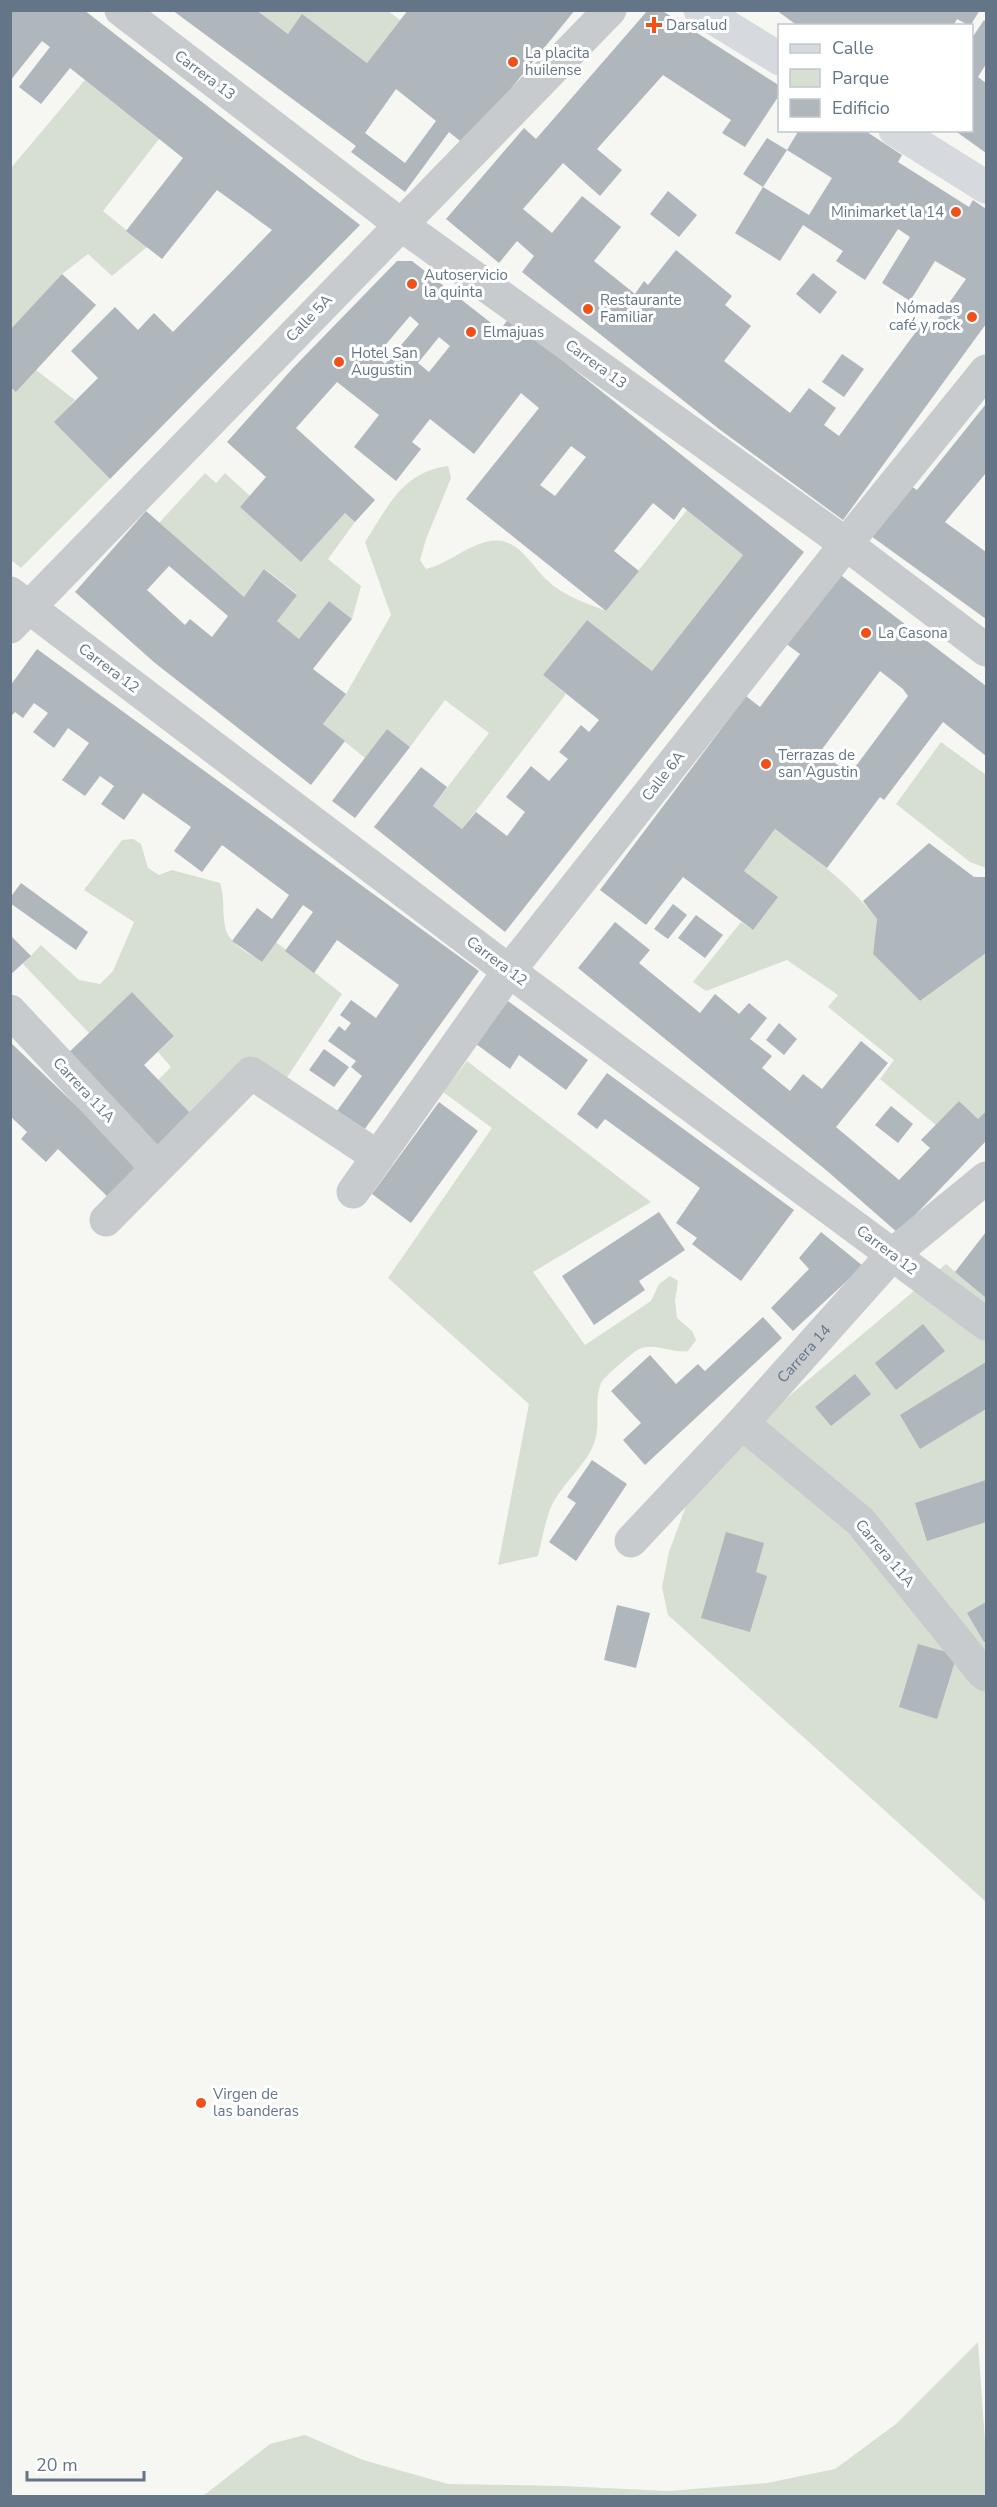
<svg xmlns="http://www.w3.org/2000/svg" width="997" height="2507" viewBox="0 0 997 2507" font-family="'Nunito Sans',sans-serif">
<rect width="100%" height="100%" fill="#f6f6f2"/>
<!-- green -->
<path fill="#d7dfd3" d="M256,11H388L400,20L367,63L303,15L288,34Z
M85,80L159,139L103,211L147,247L112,276L88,254L62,274L11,330V168Z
M36,370L75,400L55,422L110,479L21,568L11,560L10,387L16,392Z
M448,466L451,478L426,539L420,560L426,569C447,564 464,548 485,542C517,533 529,564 548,581C564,596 586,603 606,611L687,510L743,555L652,671L587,620L543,675L566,694L462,829L433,806L489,733L445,700L410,747L387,729L365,758L323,724L346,694L391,615L365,542C388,507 402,472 448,466Z
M205,473L216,483L225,473L250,496L240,507L301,562L345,513L355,522L328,559L361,586L352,619L329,601L299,639L277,621L297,594L265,569L244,597L159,523Z
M941,742L986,775V868L970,862L896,804Z
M775,829C812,856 849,883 877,919L873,954L920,1001L986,953V1111L978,1119L959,1101L936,1125L880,1079L894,1060L828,1007L838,995L787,960L706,991L693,982L741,922L753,930L777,897L744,871Z
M133,839L141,844L148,868L159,875L172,870L220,883C225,898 222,911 225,926C227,943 249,953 262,962L276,942L342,994L284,1082L253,1061L198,1121L158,1080L171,1067L158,1052L174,1036L132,992L89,1033L23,964L41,945L79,980L100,984L113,971L134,922L84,890L122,840Z
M467,1061L651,1202L533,1272L585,1345L651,1301L659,1284L670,1276L678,1281L675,1301L677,1318L692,1331L696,1340L688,1351C672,1353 654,1342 639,1349C633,1352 603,1378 601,1383C593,1403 602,1426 593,1446C584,1467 561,1485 551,1507C545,1522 542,1540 538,1556L498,1565L529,1404L388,1278L492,1128L443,1092Z
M946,1264L986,1298L985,1901L668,1615L662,1587L669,1552L686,1506L757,1423Z
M978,2342L986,2456V2496H203L270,2444L305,2435L363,2460L448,2484L562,2486L668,2491L767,2483L835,2469L896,2424Z"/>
<!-- building -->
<path fill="#afb6bc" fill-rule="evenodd" d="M10,10H84L360,225L110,479L54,422L98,378L71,351L115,307L138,330L154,313L173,332L272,230L217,190L162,259L126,231L183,158L70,68L41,104L19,87L50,47L42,41L10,81Z
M172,10H256L288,34L302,14L367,63L408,10H575L465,145L449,132L405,192L351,152L356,146ZM396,89L436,121L405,163L365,133Z
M648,10H661L705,38L780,86V94L745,147L722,133L731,120L663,75L597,149L622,170L600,196L563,163L523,209L552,233L582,196L621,227L594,261L635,294L644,281L648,285L676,250L732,296L725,305L751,326L724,361L790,413L809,388L836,408L824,425L839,436L924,321L932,327L966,279L935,261L910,301L882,283L910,237L898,229L865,280L836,261L843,251L803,225L780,261L735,233L763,187L743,174L767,138L787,150L799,130H864L902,155L898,162L969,207L973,200L986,209V324L843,520L719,429L522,272L534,256L517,241L499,263L446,219L524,128L536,139ZM787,150L832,178L809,215L763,187Z
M776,10H980L970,26L957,19L953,26H798Z
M984,20L986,22V64L978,77L986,83V153L954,130H972V38Z
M668,191L697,215L679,237L650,214Z
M397,261H412L500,330L509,318L804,552L505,932L374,827L421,767L447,787L433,806L462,829L476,812L507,836L525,812L506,797L531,766L549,781L568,759L559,752L581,725L589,732L599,720L543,675L587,620L652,671L743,555L683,507L674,520L653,503L614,551L639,571L606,611L466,499L539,408L521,393L474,454L430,419L412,442L421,449L396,481L354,447L379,415L337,382L296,428L375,500L355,522L345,513L301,562L240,507L266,477L227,442L293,368ZM410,316L419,324L385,364L376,356ZM439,337L450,346L429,372L418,363ZM571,446L586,457L555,496L540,485Z
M813,273L837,292L820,314L796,294Z
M62,274L96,305L16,392L10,387V330Z
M842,354L864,369L844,397L822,382Z
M986,404V473L945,522L986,552V619L871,536L908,484L917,490Z
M146,511L244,597L264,569L297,595L277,621L299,639L329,601L352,619L313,669L346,694L323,724L345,741L311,785L155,663L75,592ZM169,566L228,616L212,637L190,619L185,625L147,590Z
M838,573L986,686V756L943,722L884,800L880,797L827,868L775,829L744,871L778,897L753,930L683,877L646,925L600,890L746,696L760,707L800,654L785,643ZM880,671L903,689L908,696L850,774L820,752Z
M37,649L479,971L364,1130L337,1111L362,1076L351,1067L356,1061L328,1041L339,1026L345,1031L351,1023L340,1015L351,1000L376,1018L399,985L337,940L314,973L285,951L313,912L303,905L262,962L232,941L257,908L272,919L289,895L222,845L202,872L174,851L191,827L143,793L124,820L101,804L114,786L100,776L85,796L62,780L89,743L68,728L54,748L33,732L48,713L34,703L23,718L15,712L10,717V686Z
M387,729L410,747L355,818L332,801Z
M929,843L974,877H986V953L920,1001L873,954L877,919L863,901Z
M21,883L88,932L76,950L10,903V898Z
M673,904L687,915L668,939L654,929Z
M696,915L723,935L705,958L678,938Z
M615,922L650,950L639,963L700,1013L715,994L739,1014L749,1003L767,1018L750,1039L772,1056L762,1068L790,1091L803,1074L822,1089L861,1041L888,1063L836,1127L899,1180L930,1148L921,1140L959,1101L978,1119L986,1111V1141L898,1233L826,1170L578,968Z
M10,935L31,956L10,975Z
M132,992L174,1036L144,1065L194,1117L158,1152L65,1056Z
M508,1001L588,1060L566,1090L519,1055L510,1069L476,1044Z
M779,1023L797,1039L784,1055L766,1040Z
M10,1042L139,1166L108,1197L58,1149L46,1162L21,1139L27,1132L10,1116Z
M324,1049L349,1067L334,1087L309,1070Z
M607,1073L794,1210L741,1281L692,1244L697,1238L676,1223L700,1188L605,1119L597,1129L577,1114Z
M439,1102L478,1131L411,1223L372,1194Z
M891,1106L913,1124L898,1143L875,1125Z
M659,1212L685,1250L639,1281L645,1290L594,1325L562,1276Z
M821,1232L863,1266L793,1331L771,1308L809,1269L799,1258Z
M986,1232V1298L955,1272Z
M763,1317L782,1338L645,1465L623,1440L641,1423L611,1391L650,1355L676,1384L698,1364L705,1371Z
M923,1324L945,1351L896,1390L875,1363Z
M986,1362V1409L920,1449L900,1415Z
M855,1374L871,1394L831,1426L815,1407Z
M592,1460L627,1484L576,1561L549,1542L576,1503L567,1497Z
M986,1480V1522L927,1541L915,1503Z
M726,1532L764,1543L756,1572L767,1576L750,1632L701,1618Z
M986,1602V1641L984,1642L967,1613Z
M617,1605L650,1613L636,1668L604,1660Z
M918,1644L957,1655L937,1719L899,1707Z"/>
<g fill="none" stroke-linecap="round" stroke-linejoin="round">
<!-- street -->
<g stroke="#c8cbce" stroke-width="33">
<path d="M121,10L400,224L846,544L986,650"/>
<path d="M10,593L509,971L986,1324"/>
<path d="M10,627L610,10"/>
<path d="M10,1011L157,1168"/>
<path d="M353,1192L509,971L846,544L986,371"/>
<path d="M106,1220L251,1073L378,1157"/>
<path d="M742,1423L860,1521L982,1672L986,1675"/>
<path id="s1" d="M631,1541L742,1423L893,1254L986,1178"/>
</g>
<!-- secondary -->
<path stroke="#d6dadf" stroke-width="33" d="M700,10L780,59
M895,130L986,187"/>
</g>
<!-- markers -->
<g fill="#f05119" stroke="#fff" stroke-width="2">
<path d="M651 16h6v6h6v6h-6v6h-6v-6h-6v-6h6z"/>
<circle cx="513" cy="62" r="6"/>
<circle cx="956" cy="212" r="6"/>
<circle cx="412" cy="284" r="6"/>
<circle cx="588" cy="309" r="6"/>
<circle cx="972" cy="317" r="6"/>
<circle cx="471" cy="332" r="6"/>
<circle cx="339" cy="362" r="6"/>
<circle cx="866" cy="633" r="6"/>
<circle cx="766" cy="764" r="6"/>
<circle cx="201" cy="2103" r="6"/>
</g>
<g text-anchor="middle" stroke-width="6" stroke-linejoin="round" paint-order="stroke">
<!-- poi labels -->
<g font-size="15" fill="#637586" stroke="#fff" text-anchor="start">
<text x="666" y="30">Darsalud</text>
<text x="525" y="58">La placita<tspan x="525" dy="17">huilense</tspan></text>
<text x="944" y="217" text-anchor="end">Minimarket la 14</text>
<text x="424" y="280">Autoservicio<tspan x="424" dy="17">la quinta</tspan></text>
<text x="600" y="305">Restaurante<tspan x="600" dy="17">Familiar</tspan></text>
<text x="960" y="313" text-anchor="end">Nómadas<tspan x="960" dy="17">café y rock</tspan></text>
<text x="483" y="337">Elmajuas</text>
<text x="351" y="358">Hotel San<tspan x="351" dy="17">Augustin</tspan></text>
<text x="878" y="638">La Casona</text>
<text x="778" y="760">Terrazas de<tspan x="778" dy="17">san Agustin</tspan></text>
<text x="213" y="2099">Virgen de<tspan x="213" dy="17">las banderas</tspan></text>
</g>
<!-- street labels -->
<g font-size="15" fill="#637586" stroke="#fff">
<text transform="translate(205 75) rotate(37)" y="5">Carrera 13</text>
<text transform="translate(309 318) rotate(-46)" y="5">Calle 5A</text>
<text transform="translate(596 364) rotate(36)" y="5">Carrera 13</text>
<text transform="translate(109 668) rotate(37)" y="5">Carrera 12</text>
<text transform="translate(663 776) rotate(-52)" y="5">Calle 6A</text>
<text transform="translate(497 961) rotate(37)" y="5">Carrera 12</text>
<text transform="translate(84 1090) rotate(47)" y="5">Carrera 11A</text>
<text transform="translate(887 1250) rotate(37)" y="5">Carrera 12</text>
<text dy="5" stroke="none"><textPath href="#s1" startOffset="255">Carrera 14</textPath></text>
<text transform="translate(885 1553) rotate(50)" y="5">Carrera 11A</text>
</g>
</g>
<!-- border -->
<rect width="997" height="2507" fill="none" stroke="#637586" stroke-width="24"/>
<!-- legend -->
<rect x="778" y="24" width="195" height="108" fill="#ffffff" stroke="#c1c8cf" stroke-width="1.5"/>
<rect x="790" y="44" width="30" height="9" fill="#d6dadf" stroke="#c1c8cf" stroke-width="1.5"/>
<text x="832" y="54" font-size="18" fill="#637586">Calle</text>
<rect x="790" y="69" width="30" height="18" fill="#d7dfd3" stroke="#c1c8cf" stroke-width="1.5"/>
<text x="832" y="84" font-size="18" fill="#637586">Parque</text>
<rect x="790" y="99" width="30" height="18" fill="#afb6bc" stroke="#c1c8cf" stroke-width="1.5"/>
<text x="832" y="114" font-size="18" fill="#637586">Edificio</text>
<!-- scale -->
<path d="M27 2471v9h117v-9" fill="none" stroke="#637586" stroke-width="3"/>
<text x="36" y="2471" font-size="18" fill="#637586" stroke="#ffffff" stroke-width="4.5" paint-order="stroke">20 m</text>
</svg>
